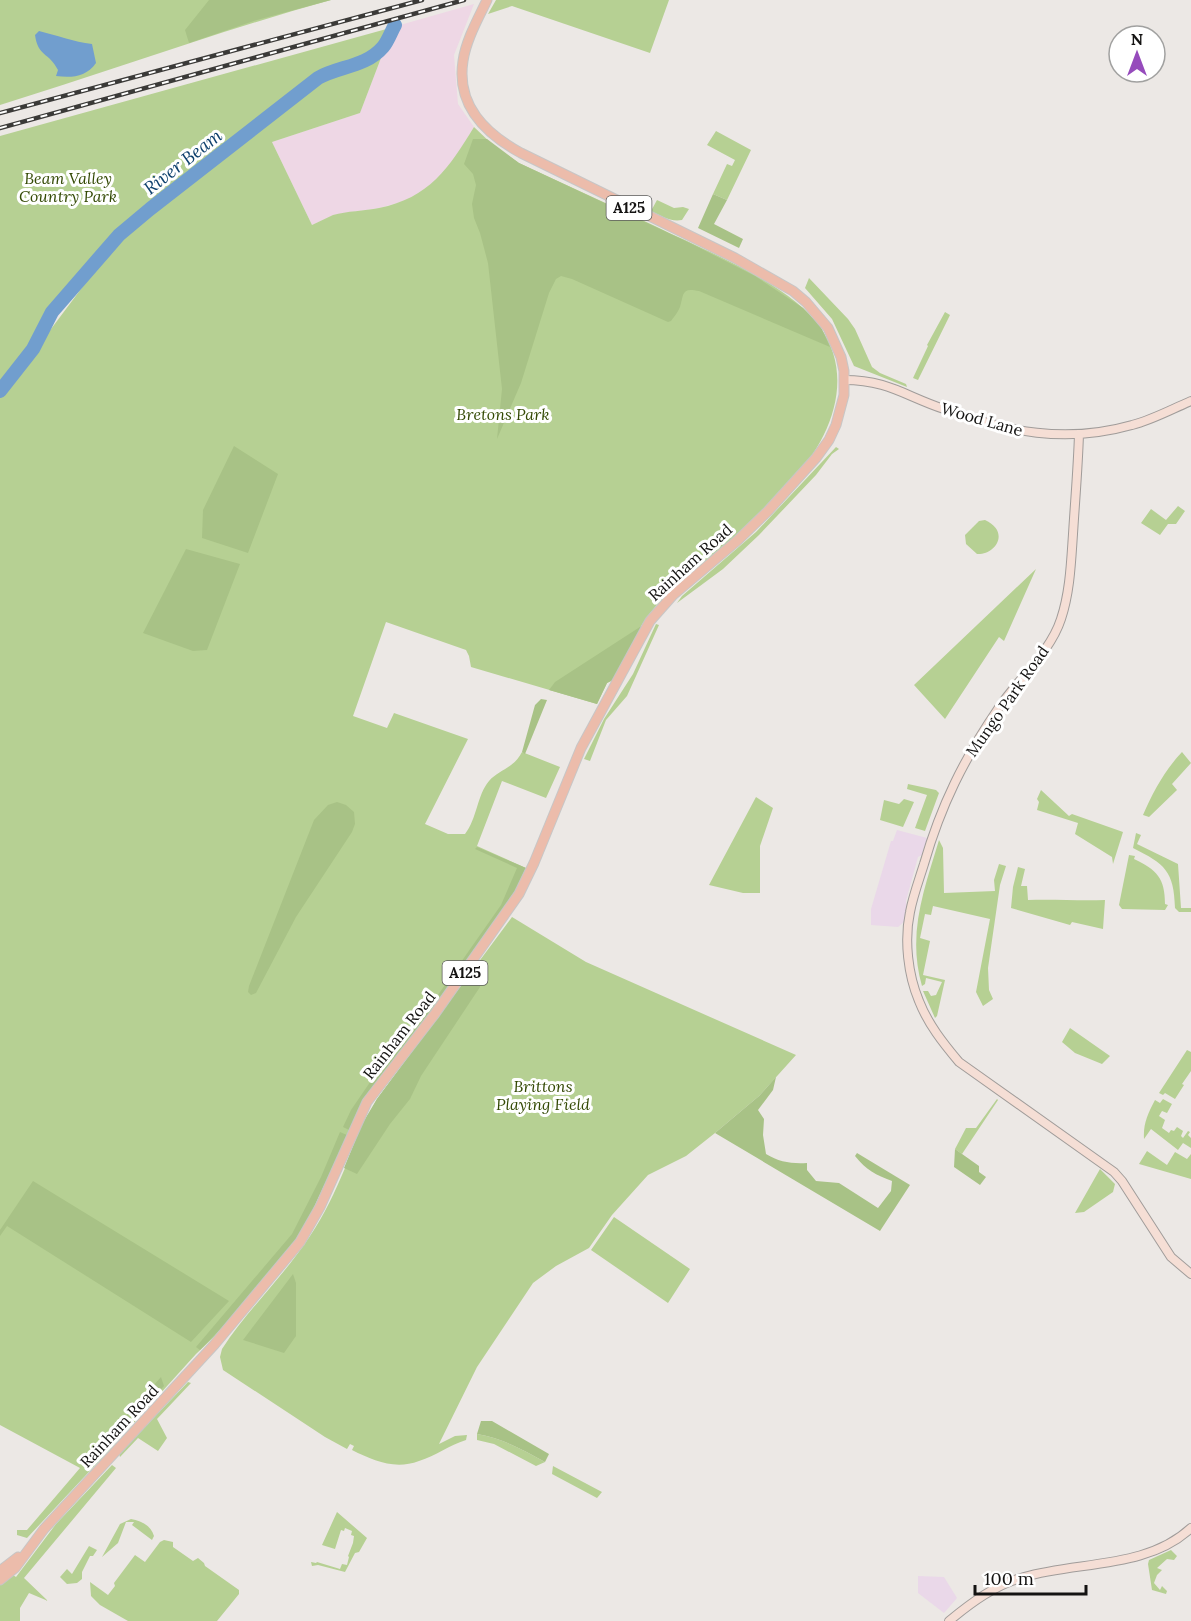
<svg xmlns="http://www.w3.org/2000/svg" width="1191" height="1621" viewBox="0 0 1191 1621" font-family="Lora,serif">
<rect width="100%" height="100%" fill="#ece8e5"/>
<!-- commercial -->
<path fill="#ead8e9" d="M897,830L927,838L922,855L918,857L906,901L907,907L905,921L898,927L871,925V909L891,841H893Z
M918,1576L944,1577L957,1598L944,1613L918,1593Z"/>
<!-- industrial -->
<path fill="#eed7e5" d="M474,4L454,55L458,104L474,127L452,163L432,185L405,201L379,208L334,215L312,225L272,142L360,113L381,58L394,42L400,25Z"/>
<!-- green -->
<path fill="#b6d093" d="M0,0H331C219,31 111,71 0,105Z
M496,0H669L650,53L512,6L488,14Z
M390,28L380,48L368,58L318,74L182,179L102,247L64,291L17,365L0,384V136Z
M381,58L360,113L272,142L312,225C319,222 326,218 333,215C347,211 364,211 379,208C429,198 449,168 474,127L494,146L519,163C564,184 610,205 655,226C702,249 791,284 820,327C857,379 829,442 790,483C767,507 743,530 718,552C697,570 674,585 656,606C637,627 626,655 613,680L607,683L597,704L471,667L469,656L466,650L386,622L353,716L387,728L394,713L468,739L425,824L448,834H465C477,819 477,795 489,781C500,769 513,769 522,752L560,767L546,798L502,781L477,846L526,868L431,1013L371,1089L355,1117L333,1168L297,1238L214,1337L196,1354L102,1458L27,1538L17,1535V1530H27L80,1468L0,1425V397L114,245L222,156L328,78Z
M716,131L751,150L727,200L713,194L727,164L732,166L735,160L707,145Z
M657,200L674,208L683,207L689,209L682,220C670,222 661,216 651,211Z
M809,278L848,319L855,329L872,367L880,373L906,384L907,387L854,366L832,319L805,288Z
M945,312L950,315L918,380L913,378L928,346L927,345Z
M836,447L839,449L832,454L816,475L759,535L723,569L677,603L682,596L756,532Z
M1178,506L1185,511L1176,524H1168L1160,535L1141,523L1151,509L1166,520Z
M985,520C1011,532 995,555 977,554L966,544L965,535L979,521Z
M1036,569L1004,641L999,637L945,719L914,685Z
M656,624L659,625L627,696L606,720L590,761L584,759L604,719L633,674Z
M1182,752L1191,763L1172,784L1177,790L1149,817L1143,815C1153,792 1165,770 1182,752Z
M908,784L936,790L939,793L925,831L915,828L927,795L907,789Z
M1041,790L1069,816L1072,814L1123,832L1113,864L1112,857L1075,834L1078,823L1037,810L1039,802L1037,799Z
M756,797L773,808L760,846V893H743L709,885Z
M904,799L914,802L903,827L880,820L884,800L899,804Z
M1136,833L1141,835L1137,844L1178,864L1181,908H1191V912H1179L1175,908C1174,871 1165,864 1133,848Z
M939,840L943,848L944,893L995,891L994,880L999,864L1006,866L1000,885L988,968L989,990L993,999L983,1006L976,992L990,919L933,906L931,915L925,914L920,938L930,941L923,975L945,980L937,1016L935,1018L923,991H928L931,996L936,995L942,982L926,978L925,984L922,986C907,934 924,890 939,840Z
M1129,855L1135,856L1134,859C1157,870 1165,878 1165,904L1168,905L1165,910L1122,909L1119,905Z
M1018,867L1025,869L1021,886H1027L1028,900C1054,899 1078,901 1105,900L1103,929L1072,922L1070,925L1011,908L1013,887Z
M512,917L586,962L796,1055L759,1096L715,1133L686,1156L648,1175L612,1215L589,1248L556,1266L533,1283L477,1367L439,1444L455,1436L467,1435L466,1440C449,1445 436,1456 419,1461C395,1470 374,1461 352,1450L354,1446L350,1444L347,1449L325,1437L223,1370L220,1357L222,1349C248,1309 284,1276 310,1236C339,1194 352,1143 377,1099Z
M1070,1028L1110,1056L1102,1064L1075,1053L1062,1042Z
M1187,1050L1191,1052V1071L1182,1084L1184,1085L1175,1099L1165,1093L1163,1095L1159,1093Z
M997,1099L998,1100L962,1154L955,1149L966,1128H976Z
M1163,1099L1172,1104L1167,1113L1162,1111L1159,1116L1165,1120L1162,1128L1169,1133L1171,1130L1174,1131L1177,1127L1183,1131L1181,1136L1183,1138L1188,1131L1190,1132L1188,1135L1191,1138V1148L1183,1143L1178,1150L1151,1129L1144,1139C1143,1124 1148,1113 1155,1100L1160,1103Z
M1147,1151L1167,1165L1175,1152L1187,1159L1191,1154V1179L1139,1164Z
M1100,1169L1115,1184L1113,1192L1084,1212L1075,1213Z
M614,1217L690,1269L668,1303L591,1250Z
M188,1382L191,1383L157,1419L167,1438L158,1451L138,1438L120,1457L119,1454Z
M477,1434C502,1438 523,1450 545,1462L536,1466L494,1444L477,1440Z
M112,1465L116,1468L24,1578L48,1601L29,1593L20,1608V1621H0V1585L13,1575L16,1577L56,1524Z
M553,1466L602,1492L597,1498L552,1474Z
M337,1512L367,1538L359,1552L355,1553L345,1572L318,1565L312,1566L311,1562L316,1563L317,1562L340,1569L342,1564L347,1565L349,1557L348,1556L353,1543L354,1536L351,1535L352,1531L345,1528L344,1531L341,1530L335,1549L322,1545Z
M131,1519C141,1521 151,1525 154,1536L152,1540L132,1525L134,1522H126L118,1543L102,1557L120,1524Z
M164,1540L173,1542V1547L193,1561L198,1558L204,1563L205,1566L239,1590V1594L217,1621H128L100,1605L91,1596L90,1582L108,1595L115,1586L114,1583L135,1555L145,1562L160,1542Z
M89,1546L97,1550L93,1556H90L82,1572V1579L77,1583L67,1584L60,1577L67,1569L72,1574Z
M1171,1550L1177,1556L1174,1560L1167,1559L1157,1568L1162,1570L1157,1575L1154,1583L1160,1590L1162,1586L1167,1591L1166,1594L1152,1590L1148,1564L1149,1560Z"/>
<!-- forest -->
<path fill="#a8c286" d="M209,0H331L257,20L189,43L185,30Z
M473,139H487L519,163L690,243L755,276L803,308L821,327L830,347L699,291C681,287 684,294 680,307C678,312 674,317 671,321L668,322L572,279L561,276L556,279L549,293L521,383L497,439L502,389L488,263L480,233L474,218L472,204L476,185L473,174L464,164Z
M713,194L727,200L714,224L743,239L739,248L698,228Z
M234,446L278,474L248,553L202,538L203,510Z
M186,549L240,564L207,650L193,651L143,633Z
M643,625L613,680L607,683L597,704L549,690L555,682Z
M541,699L547,700L525,754L522,752L535,705Z
M337,802L346,805L354,812L355,824L352,832L296,917L256,993L251,995L248,992L249,986L314,820L328,805Z
M477,847L526,868L508,906L431,1013L371,1089L349,1130L343,1127L351,1110L377,1072L426,1012L501,905L517,868L475,849Z
M478,963L480,987L421,1076L410,1099L390,1124L357,1174L344,1168L362,1124L377,1099Z
M776,1077L773,1090L758,1110L764,1119L763,1135L766,1154C779,1162 792,1164 807,1163V1170L816,1181L839,1183L878,1208L891,1191L892,1181C876,1175 866,1170 855,1156L857,1153L910,1185L880,1231L715,1133L759,1096Z
M340,1132L347,1135L311,1214L297,1238L232,1317L200,1350L196,1347L292,1234L321,1177Z
M955,1149L979,1166V1172L986,1177L980,1185L954,1167Z
M33,1181L229,1301L191,1342L7,1226L0,1236V1230Z
M293,1274L296,1283V1336L284,1353L243,1340Z
M161,1377L164,1386L126,1427L118,1425Z
M481,1421H492L549,1454L545,1462C523,1450 502,1438 477,1434Z"/>
<!-- water -->
<path fill="#719ece" d="M39,31C56,35 74,42 92,44L96,63C86,77 72,78 56,76L58,70C49,52 38,57 35,35Z"/>
<g fill="none" stroke-linecap="round" stroke-linejoin="round">
<!-- river -->
<path stroke="#719ece" stroke-width="14" d="M0,391L33,349L52,312L119,235L150,209L318,78C339,66 366,67 383,47C388,41 391,32 395,25"/>
<defs>
<path id="secondary" d="M844,380C888,380 905,396 944,409C1008,432 1065,444 1132,425C1152,420 1172,409 1191,401
M1079,434C1078,467 1075,501 1073,534C1071,563 1070,592 1061,619C1050,653 1017,680 998,709C964,759 941,805 924,864C919,880 913,896 910,912C904,940 908,975 919,1001C928,1024 943,1043 959,1062L1114,1172L1122,1181L1171,1257L1191,1274
M949,1621C972,1602 995,1585 1024,1577C1079,1561 1147,1569 1191,1528"/>
<path id="primary" d="M0,1571L18,1557
M0,1580L15,1568L44,1529L214,1345L300,1242L320,1207L367,1102L434,1015L519,894L534,863L581,748L650,621L673,595L738,540L768,511L816,458L829,440L836,425L844,395V371L841,357L828,328L806,302L793,291L735,258L521,153C486,134 456,106 463,61C466,40 478,19 487,0"/>
</defs>
<!-- secondary casing -->
<use href="#secondary" stroke="#a09c9a" stroke-width="10"/>
<!-- primary casing -->
<use href="#primary" stroke="#c7c6c6" stroke-width="11"/>
<!-- secondary -->
<use href="#secondary" stroke="#f5ded5" stroke-width="8"/>
<!-- primary -->
<use href="#primary" stroke="#ecbcab" stroke-width="9"/>
<defs>
<path id="rail" d="M0,113L422,0
M0,128L464,0"/>
</defs>
<!-- rail casing -->
<use href="#rail" stroke="#3b3a38" stroke-width="4.5"/>
<!-- rail -->
<use href="#rail" stroke="#fff" stroke-width="2" stroke-dasharray="7" stroke-linecap="butt"/>
</g>
<g text-anchor="middle" stroke-width="6" stroke-linejoin="round" paint-order="stroke">
<!-- shield labels -->
<g fill="#fff" stroke="#5a5a59" stroke-width="1.5">
<rect x="606.5" y="196" width="45" height="24" rx="4.5"/>
<rect x="442.5" y="961" width="45" height="24" rx="4.5"/>
</g>
<g font-size="15" font-weight="bold" fill="#141312">
<text x="629" y="213">A125</text>
<text x="465" y="978">A125</text>
</g>
<!-- park labels -->
<g font-size="16" font-style="italic" fill="#334904" stroke="#fff">
<text x="68" y="184">Beam Valley<tspan x="68" dy="18">Country Park</tspan></text>
<text x="503" y="420">Bretons Park</text>
<text x="543" y="1092">Brittons<tspan x="543" dy="18">Playing Field</tspan></text>
</g>
<!-- street labels -->
<g font-size="16" fill="#141312" stroke="#fff">
<text transform="translate(982 419) rotate(16)" y="6">Wood Lane</text>
<text transform="translate(690 562) rotate(-42)" y="6">Rainham Road</text>
<text transform="translate(1007 701) rotate(-55)" y="6">Mungo Park Road</text>
<text transform="translate(399 1035) rotate(-52)" y="6">Rainham Road</text>
<text transform="translate(119 1426) rotate(-47)" y="6">Rainham Road</text>
</g>
<!-- water labels -->
<g font-size="18" font-style="italic" fill="#0e406d" stroke="#fff">
<text transform="translate(183 162) rotate(-38)" y="6">River Beam</text>
</g>
</g>
<!-- north arrow -->
<g transform="translate(1137 54)"><circle r="28" fill="#ffffff" stroke="#a1a1a0" stroke-width="1.5"/>
<path d="M0-4.5L10 22L0 15L-10 22Z" fill="#964bbc"/>
<text y="-9" font-size="16" font-weight="bold" text-anchor="middle" fill="#141312">N</text>
</g>
<!-- scale -->
<path d="M975 1585v9h111v-9" fill="none" stroke="#141312" stroke-width="3"/>
<text x="984" y="1585" font-size="18" fill="#141312" stroke="#ffffff" stroke-width="4.5" paint-order="stroke">100 m</text>
</svg>
